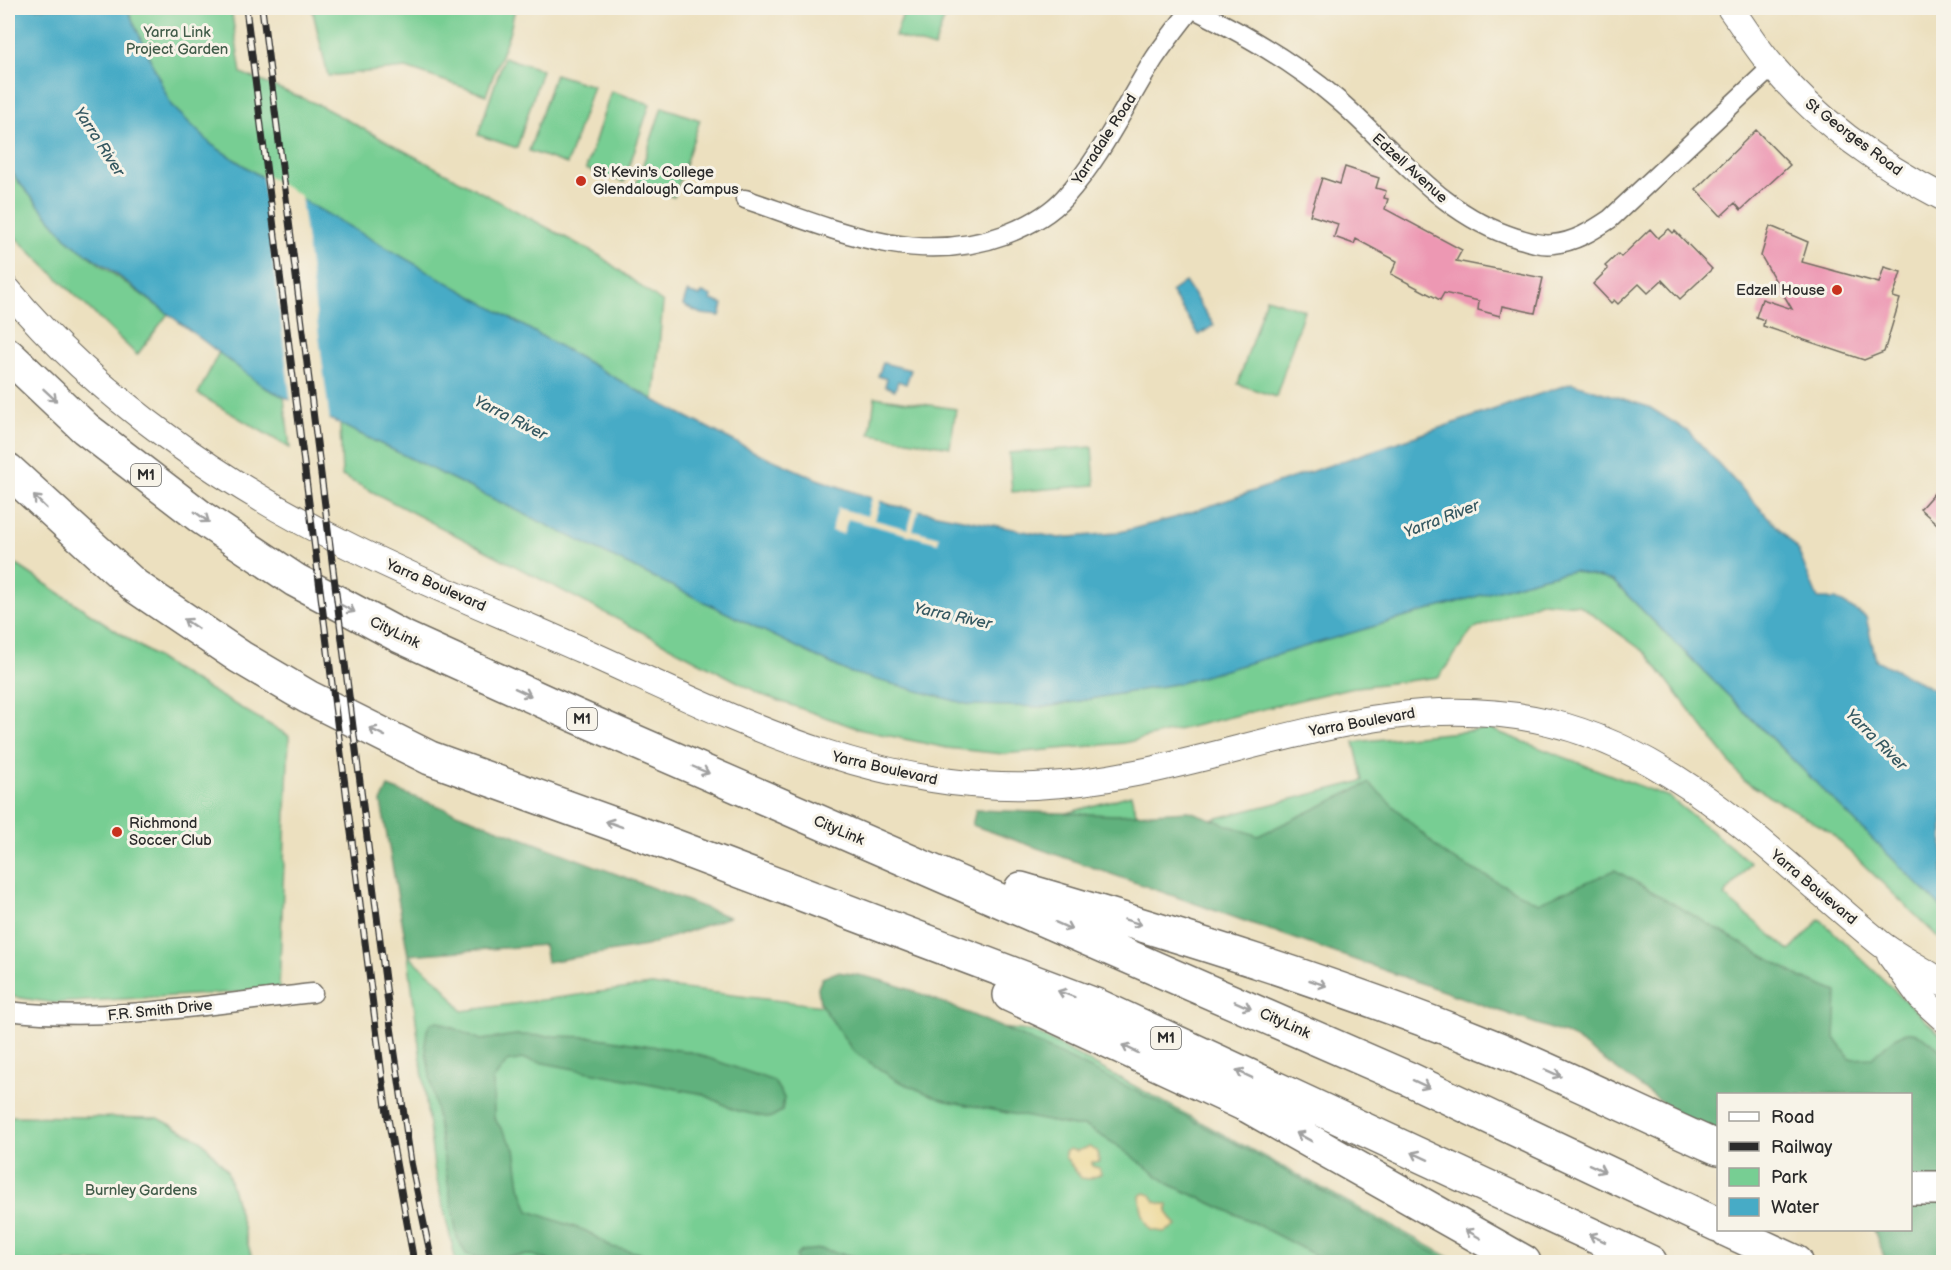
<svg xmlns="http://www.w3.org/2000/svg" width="1951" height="1270" viewBox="0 0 1951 1270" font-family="'Balsamiq Sans',sans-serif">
<rect width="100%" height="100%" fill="#f7f3e8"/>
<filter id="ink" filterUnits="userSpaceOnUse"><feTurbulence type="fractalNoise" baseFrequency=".0167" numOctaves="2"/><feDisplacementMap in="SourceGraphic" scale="12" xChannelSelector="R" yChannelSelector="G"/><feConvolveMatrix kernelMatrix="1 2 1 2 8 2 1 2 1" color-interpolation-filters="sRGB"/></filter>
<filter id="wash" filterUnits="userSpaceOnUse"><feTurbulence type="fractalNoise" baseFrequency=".008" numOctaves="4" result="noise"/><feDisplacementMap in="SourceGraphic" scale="24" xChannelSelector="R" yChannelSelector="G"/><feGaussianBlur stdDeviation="1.35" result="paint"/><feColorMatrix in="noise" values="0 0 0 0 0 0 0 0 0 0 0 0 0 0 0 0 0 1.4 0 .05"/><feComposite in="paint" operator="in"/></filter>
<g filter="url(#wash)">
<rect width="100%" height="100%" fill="#ece0bf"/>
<!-- green -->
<path fill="#77ce93" stroke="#517c5f" stroke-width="1.5" d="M127,8H231L241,73L319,105L600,256L663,303L654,400L255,173L212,145L171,105Z
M312,8H515L510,31L486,95L406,68L328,76Z
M905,8H948L934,48L895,36Z
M504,57L542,70L517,148L478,135Z
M555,74L593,86L567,164L529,151Z
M611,91L650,104L624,182L586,169Z
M662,107L700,120L674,197L636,185Z
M8,163L17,180L71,243L168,314L137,355L12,234L8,228Z
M1266,298L1304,310L1276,397L1238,384Z
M219,352L264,387L284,397L290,448L198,394Z
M875,397L956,409L950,447L870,434Z
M340,424L848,672L1046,707L1180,683L1543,577L1573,571L1613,581L1943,909V942L1829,831L1744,781L1646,653L1579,605L1541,602L1472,630L1439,677L1349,688L1124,743L1003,754L947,748L862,730L765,696L342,476Z
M1092,447L1095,485L1012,492L1009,453Z
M8,559L174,669L289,736L279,990L54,1003L8,996Z
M1490,729L1669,797L1751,863L1724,896L1790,951L1820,919L1943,1037V1247L1910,1094L1021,826L1131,795L1143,837L1363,781L1354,742Z
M408,955L442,985L462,1011L651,985L1035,1032L1458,1262H456L434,1167Z
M8,1116L158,1118L201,1140L227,1170L253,1262H8Z"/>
<!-- forest -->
<path fill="#61b17d" stroke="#466e54" stroke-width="1.5" d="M1369,783L1445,855L1538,903L1615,870L1802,978L1837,992L1835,1038L1850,1059L1872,1058C1902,1030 1910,1021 1943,1053V1262H1886L1874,1230H1910V1094H1718V1134L1678,1114L1571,1036L972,825L976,810L1116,815L1189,811L1258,836Z
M388,787L729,917L646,946L547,962L544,945L408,955L381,802Z
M837,972C891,977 942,1003 991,1023C1150,1091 1300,1180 1451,1262H1328L1250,1221L1169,1184L1115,1144L1085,1126H1073L942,1100L896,1080L853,1051L820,1003L818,988L822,978Z
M437,1021L481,1040L516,1035L592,1037L691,1052L774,1081L784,1098L782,1111L770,1118L734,1110L703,1094L523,1059L507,1062L493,1080L494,1118L515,1149L520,1186L529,1211L586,1231L612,1247L680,1262H552L532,1255L480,1258L466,1254L457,1237L425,1045L427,1030L431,1023Z
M821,1249L880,1262L797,1261L796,1256L801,1251Z"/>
<!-- sand -->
<path fill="#eeda9e" stroke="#8c8264" stroke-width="1.5" d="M1089,1147L1097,1151L1099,1162H1092V1166L1099,1168L1101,1174L1089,1179L1081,1178L1065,1157V1152L1069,1149L1077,1151Z
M1145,1193L1151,1195L1155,1202L1168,1205L1167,1212L1177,1226L1164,1232L1151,1230C1143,1219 1140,1209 1140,1196Z"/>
<!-- water -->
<path fill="#47abc6" stroke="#396b78" stroke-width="1.5" d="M8,8H127L171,105L212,145L255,173L654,400L753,451L817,479L891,505L1059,538L1116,533L1174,518L1572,383L1649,407L1689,432L1797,548L1818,599H1836L1866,617L1876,660L1943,694V909L1613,581L1574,571L1543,577L1180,683L1046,707L970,705L848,672L264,387L107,267L71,243L17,180L8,163Z
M1185,282L1214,325L1199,335L1171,292Z
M687,292L700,296L702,293L712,296L711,300L723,304L720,316L701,314L683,305Z
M883,363L911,370L906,384L898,381L895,390L885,386L887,379L878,376Z"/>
<!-- pier -->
<path fill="#ece0bf" d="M262,173L301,196L330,422L291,403Z
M873,495L881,498L875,520L908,529L914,507L919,508L913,530L939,537L938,543L848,519L843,534L831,531L838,508L867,516Z"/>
<g id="blocks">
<!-- building -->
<path fill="#ed98b3" d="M1756,130L1790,165L1741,210L1735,203L1721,216L1696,189Z
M1345,167L1379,178L1376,188L1386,191L1384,198L1388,199L1385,209L1462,250L1456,261L1543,278L1535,313L1502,306L1500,316L1478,310L1479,301L1444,293L1440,300L1391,274L1397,261L1356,239L1354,244L1334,237L1338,224L1310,215L1322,178L1340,184Z
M1770,226L1808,242L1802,262L1879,283L1884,267L1901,272L1893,297L1900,299L1884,352L1864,360L1763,326L1764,320L1756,317L1762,299L1792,309L1761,256Z
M1650,229L1658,238L1669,229L1673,233L1675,231L1712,269L1680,299L1662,280L1648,293L1639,284L1618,304L1614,300L1611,303L1593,284L1608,269L1605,266L1618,254L1621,257Z
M1944,482V530L1920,509Z"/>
</g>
</g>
<g filter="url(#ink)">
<use href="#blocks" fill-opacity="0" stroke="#6f6a5f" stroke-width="1.5"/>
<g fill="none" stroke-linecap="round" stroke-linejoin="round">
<defs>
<path id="street" d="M1192,8C1243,33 1295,63 1338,100C1396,150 1440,215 1517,238C1528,241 1541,246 1553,244C1575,242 1592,231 1610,219L1772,67
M745,199C830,228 915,268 1004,235C1025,227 1050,214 1065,197C1102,156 1125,105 1154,59C1166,41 1179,25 1192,8
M8,1011C110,1023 211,1004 313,993"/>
<path id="secondary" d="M1730,8C1744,27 1757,49 1773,67C1819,122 1880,165 1944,198
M8,290C98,398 227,487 353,548C428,585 506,616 582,650C727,715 871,792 1035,786C1209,779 1371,680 1548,722C1681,753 1778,860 1880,943C1899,958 1923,969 1944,984
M1890,955L1921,998L1944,1019"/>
<path id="highway" d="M8,355L85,428L202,518L295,580L400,636L574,715L1407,1078L1718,1225
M8,470L135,586L240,657L308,697L430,758L669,844L1098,1006L1650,1262
M1021,889C1182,936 1344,986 1499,1049C1573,1080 1645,1116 1718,1148
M1010,995L1248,1106L1524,1262
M1910,1188H1944
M1727,1230L1796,1262"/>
</defs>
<!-- street casing -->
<use href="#street" stroke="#6f6a5f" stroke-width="21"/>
<!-- secondary casing -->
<use href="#secondary" stroke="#6f6a5f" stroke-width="28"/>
<!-- highway casing -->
<use href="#highway" stroke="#6f6a5f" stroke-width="36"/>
<!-- street -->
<use href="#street" stroke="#fff" stroke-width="18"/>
<!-- secondary -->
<use href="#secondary" stroke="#fff" stroke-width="26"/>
<!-- highway -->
<use href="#highway" stroke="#fff" stroke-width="33"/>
<defs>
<path id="rail" d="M246,8L386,1107L414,1262
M262,8L391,1027L411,1162L432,1262"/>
</defs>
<!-- rail casing -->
<use href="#rail" stroke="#2b2b2b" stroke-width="7"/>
<!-- rail -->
<use href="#rail" stroke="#f7f3e8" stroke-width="4.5" stroke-dasharray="14" stroke-linecap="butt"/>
</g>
<!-- one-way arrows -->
<defs><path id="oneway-shaft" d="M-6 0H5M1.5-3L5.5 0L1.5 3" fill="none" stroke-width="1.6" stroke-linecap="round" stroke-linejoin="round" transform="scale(1.5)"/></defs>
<g stroke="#a0a0a0">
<use href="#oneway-shaft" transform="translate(50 395) rotate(43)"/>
<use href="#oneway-shaft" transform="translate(40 502) rotate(-136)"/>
<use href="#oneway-shaft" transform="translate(202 517) rotate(36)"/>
<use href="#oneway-shaft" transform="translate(347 608) rotate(28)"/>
<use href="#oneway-shaft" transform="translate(191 624) rotate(-146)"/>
<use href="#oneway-shaft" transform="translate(523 692) rotate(25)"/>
<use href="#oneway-shaft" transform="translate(377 732) rotate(-153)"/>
<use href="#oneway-shaft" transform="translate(701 770) rotate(23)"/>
<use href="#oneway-shaft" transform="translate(614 824) rotate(-160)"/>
<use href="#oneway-shaft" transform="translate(1133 922) rotate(17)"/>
<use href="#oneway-shaft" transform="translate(1064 926) rotate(24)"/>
<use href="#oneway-shaft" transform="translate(1318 983) rotate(19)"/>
<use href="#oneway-shaft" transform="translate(1066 994) rotate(-159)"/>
<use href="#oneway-shaft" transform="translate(1243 1005) rotate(24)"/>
<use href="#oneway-shaft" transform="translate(1130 1049) rotate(-154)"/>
<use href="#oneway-shaft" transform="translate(1553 1073) rotate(24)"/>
<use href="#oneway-shaft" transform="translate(1244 1074) rotate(-155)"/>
<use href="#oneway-shaft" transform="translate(1421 1084) rotate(25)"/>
<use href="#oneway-shaft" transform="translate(1304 1137) rotate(-151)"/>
<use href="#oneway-shaft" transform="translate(1420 1156) rotate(-155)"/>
<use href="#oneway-shaft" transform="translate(1597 1168) rotate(25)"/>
<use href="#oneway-shaft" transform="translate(1473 1234) rotate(-150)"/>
<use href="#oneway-shaft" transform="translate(1597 1238) rotate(-155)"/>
</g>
</g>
<!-- markers -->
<g fill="#c8321e" stroke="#f7f3e8" stroke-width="2">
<circle cx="581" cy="181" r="6"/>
<circle cx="1837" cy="290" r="6"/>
<circle cx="117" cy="832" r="6"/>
</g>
<g text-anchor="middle" stroke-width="6" stroke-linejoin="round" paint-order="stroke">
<!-- shield labels -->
<g fill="#f7f3e8" stroke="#686764" stroke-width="1.5">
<rect x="131" y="464" width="30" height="22" rx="4.5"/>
<rect x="567" y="708" width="30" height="22" rx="4.5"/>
<rect x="1151" y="1027" width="30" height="22" rx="4.5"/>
</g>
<g font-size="14" font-weight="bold" fill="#2b2b2b">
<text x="146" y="480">M1</text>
<text x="582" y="724">M1</text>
<text x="1166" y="1043">M1</text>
</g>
<!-- park labels -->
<g font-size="15" fill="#425c4a" stroke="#f7f3e8">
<text x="177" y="37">Yarra Link<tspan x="177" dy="17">Project Garden</tspan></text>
<text x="141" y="1195">Burnley Gardens</text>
</g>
<!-- street labels -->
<g font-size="15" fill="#2b2b2b" stroke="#f7f3e8">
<text transform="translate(1854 137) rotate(37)" y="5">St Georges Road</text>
<text transform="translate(1104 139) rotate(-57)" y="5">Yarradale Road</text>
<text transform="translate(1410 168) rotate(42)" y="5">Edzell Avenue</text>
<text transform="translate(436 585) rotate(24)" y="5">Yarra Boulevard</text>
<text transform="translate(395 632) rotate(26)" y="5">CityLink</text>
<text transform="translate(1362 722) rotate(-10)" y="5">Yarra Boulevard</text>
<text transform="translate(885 768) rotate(13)" y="5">Yarra Boulevard</text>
<text transform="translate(839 830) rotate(23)" y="5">CityLink</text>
<text transform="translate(1814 887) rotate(40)" y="5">Yarra Boulevard</text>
<text transform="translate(160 1010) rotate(-6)" y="5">F.R. Smith Drive</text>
<text transform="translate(1285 1023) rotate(24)" y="5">CityLink</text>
</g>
<!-- poi labels -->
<g font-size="15" fill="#2b2b2b" stroke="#f7f3e8" text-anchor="start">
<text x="593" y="177">St Kevin's College<tspan x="593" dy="17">Glendalough Campus</tspan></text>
<text x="1825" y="295" text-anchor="end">Edzell House</text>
<text x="129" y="828">Richmond<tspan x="129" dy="17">Soccer Club</tspan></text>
</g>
<!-- water labels -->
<g font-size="16" font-style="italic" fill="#355861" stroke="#f7f3e8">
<text transform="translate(100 141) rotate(57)" y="6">Yarra River</text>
<text transform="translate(511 417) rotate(27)" y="6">Yarra River</text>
<text transform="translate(1441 518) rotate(-21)" y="6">Yarra River</text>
<text transform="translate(953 615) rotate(12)" y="6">Yarra River</text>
<text transform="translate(1877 739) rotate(45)" y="6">Yarra River</text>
</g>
</g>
<!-- margin -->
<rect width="1951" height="1270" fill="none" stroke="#f7f3e8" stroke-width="30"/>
<!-- legend -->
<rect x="1717" y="1093" width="195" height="138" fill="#f7f3e8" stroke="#a5a39c" stroke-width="1.5"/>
<rect x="1729" y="1112" width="30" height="9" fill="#ffffff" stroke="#a5a39c" stroke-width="1.5"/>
<text x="1771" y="1123" font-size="18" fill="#2b2b2b">Road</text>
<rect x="1729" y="1142" width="30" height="9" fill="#2b2b2b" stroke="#a5a39c" stroke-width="1.5"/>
<text x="1771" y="1153" font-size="18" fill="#2b2b2b">Railway</text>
<rect x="1729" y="1168" width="30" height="18" fill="#77ce93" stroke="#a5a39c" stroke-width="1.5"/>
<text x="1771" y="1183" font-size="18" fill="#2b2b2b">Park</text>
<rect x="1729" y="1198" width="30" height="18" fill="#47abc6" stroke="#a5a39c" stroke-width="1.5"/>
<text x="1771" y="1213" font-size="18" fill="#2b2b2b">Water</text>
</svg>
